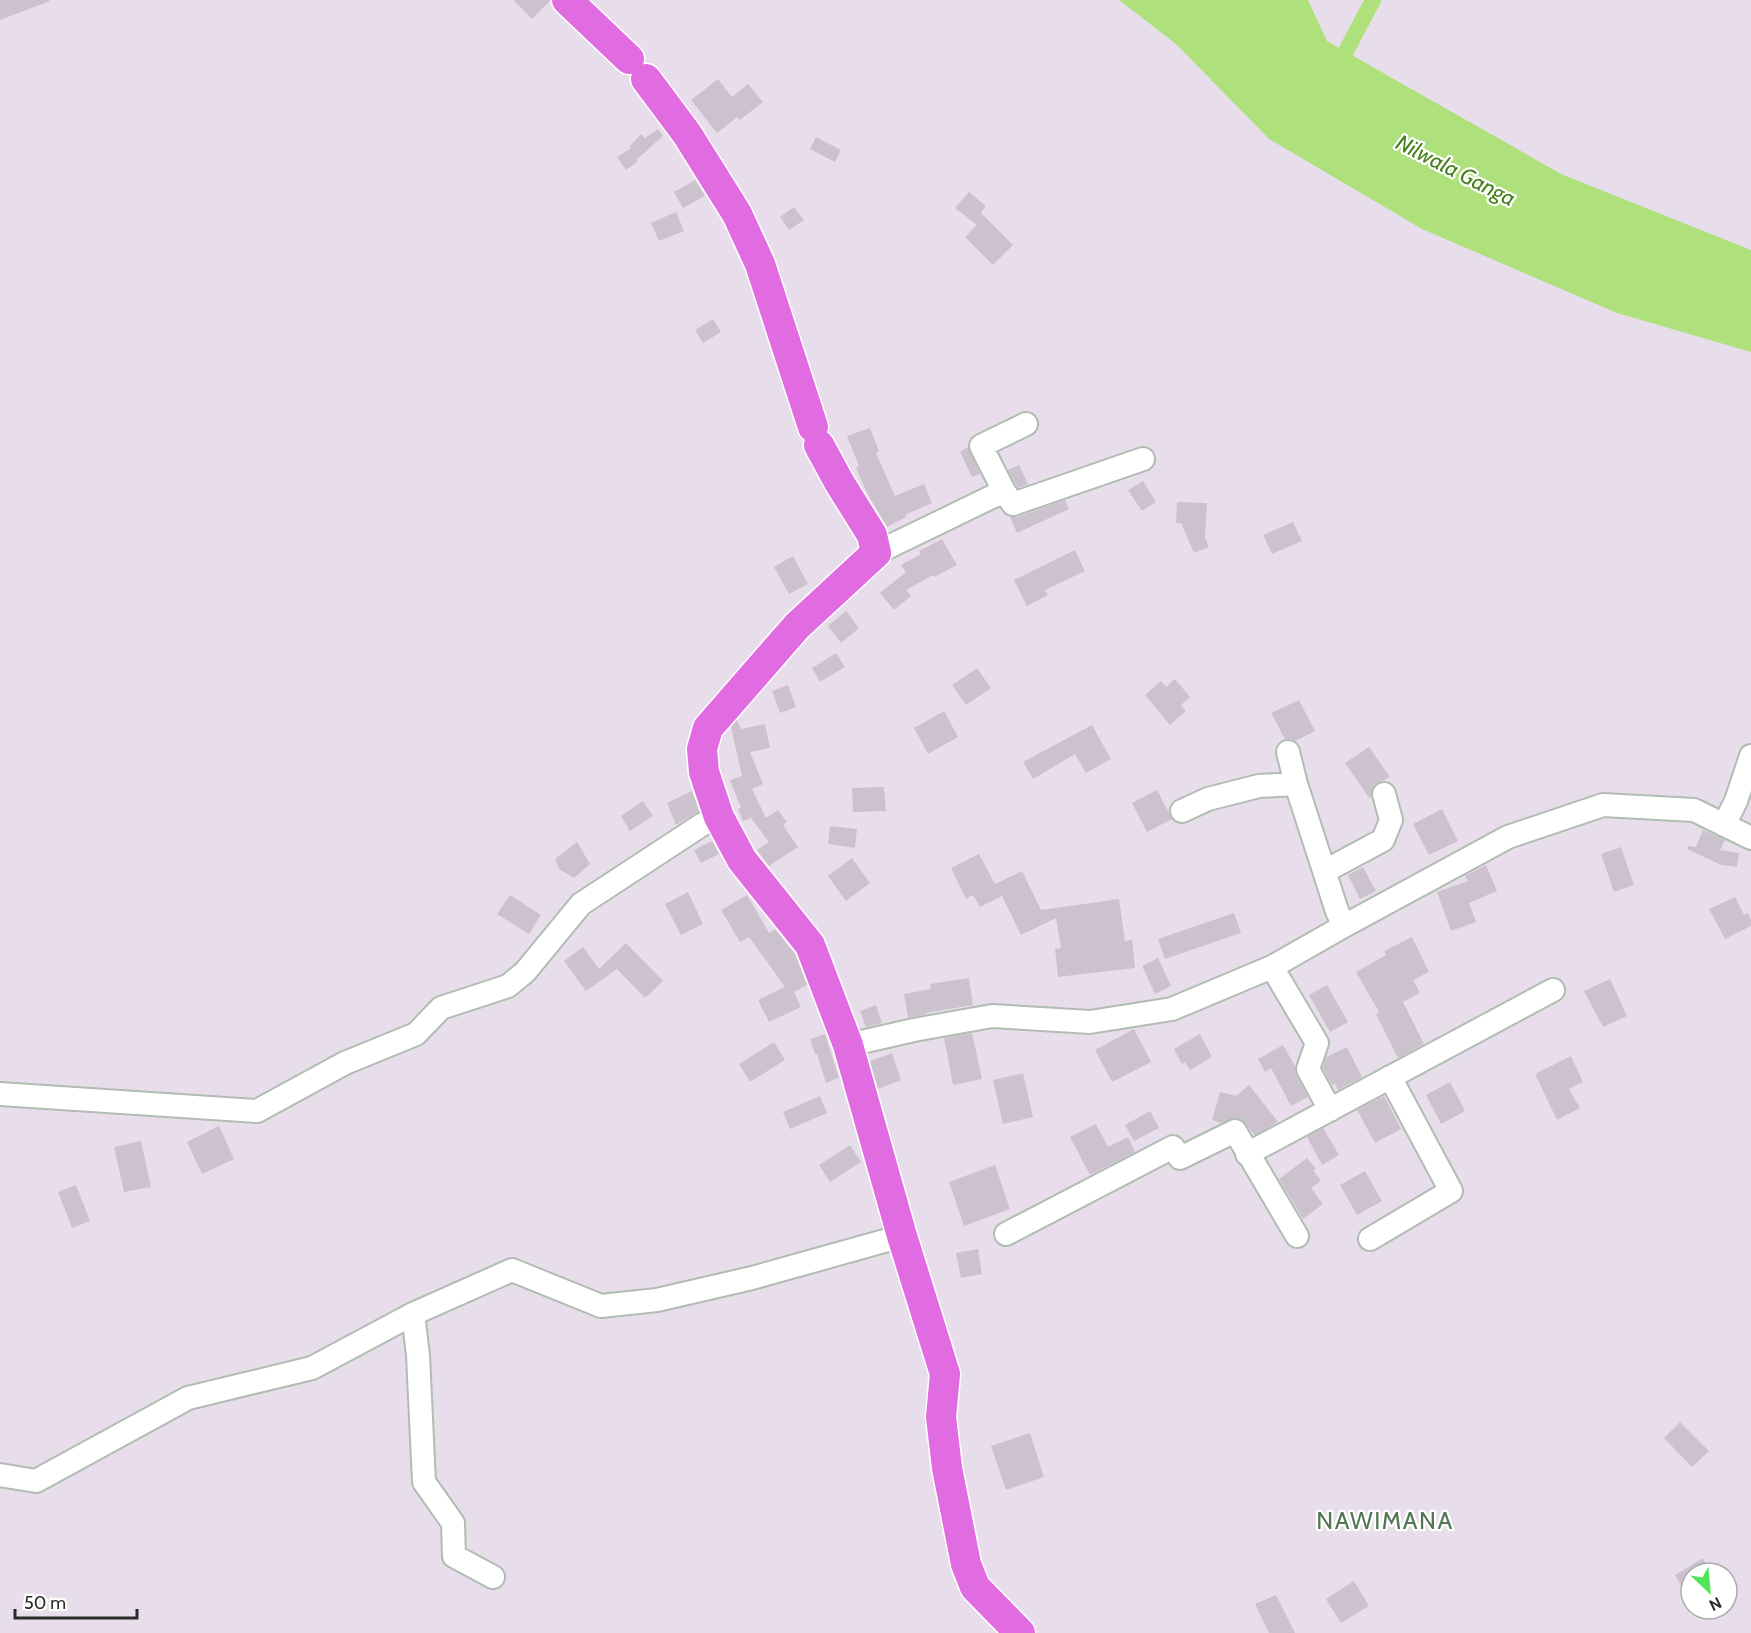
<svg xmlns="http://www.w3.org/2000/svg" width="1751" height="1633" viewBox="0 0 1751 1633" font-family="Cabin,sans-serif">
<rect width="100%" height="100%" fill="#e8deeb"/>
<!-- water -->
<path fill="#aee17c" d="M1119,0H1308L1327,41L1561,174L1751,250V352L1617,313L1422,229L1269,139L1176,44Z"/>
<g fill="none" stroke-linecap="round" stroke-linejoin="round">
<!-- canal -->
<path stroke="#aee17c" stroke-width="16" d="M1336,70L1373,0"/>
</g>
<!-- building -->
<path fill="#ccc2cd" d="M0,0H49L50,1L0,20Z
M513,0H550V1L532,19Z
M718,79L732,97L748,84L763,102L740,120L737,117L717,133L691,100Z
M658,129L663,136L636,160L638,161L626,170L617,157L631,148L630,146L641,134L645,138Z
M816,137L841,150L835,162L810,149Z
M695,180L705,196L683,208L674,192Z
M969,192L986,206L981,213L1013,245L993,265L965,237L977,225L955,208Z
M794,207L804,220L789,230L780,217Z
M676,212L684,231L659,241L651,223Z
M713,319L721,332L703,343L695,330Z
M870,428L879,451L876,453L895,496L924,484L932,503L905,515L906,517L887,527L867,493L856,468L859,466L847,436Z
M968,447L980,474L972,477L960,452Z
M1019,465L1028,484L1018,488L1008,470Z
M1143,481L1156,502L1142,511L1128,490Z
M1065,500L1069,509L1017,533L1010,517H1017Z
M1177,502L1207,503L1205,538L1209,547L1194,553L1181,523H1176Z
M1293,522L1302,541L1272,554L1263,535Z
M942,539L957,565L934,577L933,575L906,590L911,596L894,610L880,593L906,572L901,565L921,554L919,551Z
M1075,550L1085,571L1045,590L1048,595L1027,606L1014,580Z
M793,556L808,584L789,594L774,567Z
M846,611L859,628L841,643L828,626Z
M836,653L845,667L820,682L812,668Z
M977,668L991,688L966,705L952,685Z
M1175,679L1190,697L1181,705L1186,711L1170,725L1145,695L1161,681L1166,687Z
M788,685L796,707L780,713L772,691Z
M1299,700L1315,731L1295,741L1291,739H1285L1271,713Z
M944,711L958,737L928,754L914,728Z
M737,720L741,729L765,724L770,748L750,752L763,784L752,789L766,818L778,810L787,822L783,825L798,847L769,866L757,850L769,842L751,818L743,821L738,809L741,808L730,780L742,776L731,727Z
M1092,725L1111,759L1086,773L1075,754L1033,779L1023,762Z
M1369,747L1390,777L1374,785L1370,799L1345,763Z
M884,787L886,811L853,812L852,788Z
M1157,790L1172,819L1147,832L1132,803Z
M692,791L699,811L676,825L667,803Z
M643,801L653,816L630,831L621,816Z
M1442,809L1458,841L1429,855L1413,824Z
M830,826L857,829L855,848L828,844Z
M1703,830L1725,840L1720,850L1739,853L1737,867L1721,865L1687,849L1688,846L1696,847Z
M712,841L719,854L701,863L694,850Z
M577,842L590,864L574,878L559,869L555,859Z
M1621,847L1634,885L1614,892L1601,854Z
M979,854L995,884L1022,871L1041,910L1119,899L1125,941L1132,940L1135,968L1058,977L1055,949L1061,948L1056,918L1021,935L1002,896L980,907L973,895L966,899L951,868Z
M852,858L870,883L846,901L828,876Z
M1486,865L1497,891L1469,903L1476,922L1451,931L1437,892L1468,881L1465,876Z
M1363,867L1376,891L1360,899L1348,875Z
M688,892L703,924L681,935L665,904Z
M510,895L541,915L529,934L497,914Z
M747,895L769,933L775,929L795,954L807,985L794,992L801,1007L769,1022L758,1000L785,987L749,937L740,942L721,910Z
M1735,897L1744,915L1748,913L1751,920V926L1725,939L1709,909Z
M1234,913L1241,933L1165,959L1158,939Z
M1412,937L1429,972L1413,980L1420,993L1403,1002L1424,1044L1398,1058L1376,1014L1379,1012L1356,972L1386,955L1384,951Z
M626,943L663,981L645,998L617,969L586,991L564,961L583,947L599,969Z
M1158,958L1171,986L1155,994L1142,966Z
M969,978L973,1005L926,1013V1014L908,1018L904,994L931,989L930,984Z
M1610,979L1627,1016L1603,1027L1584,991Z
M1327,985L1348,1022L1330,1032L1309,995Z
M876,1005L882,1023L866,1027L860,1011Z
M1134,1029L1151,1062L1112,1082L1095,1050Z
M972,1033L982,1079L953,1085L944,1038Z
M825,1034L839,1078L826,1083L817,1054H815L810,1039Z
M1200,1034L1212,1057L1190,1070L1185,1062L1182,1064L1174,1049Z
M774,1042L785,1060L750,1082L739,1064Z
M1283,1045L1295,1066L1296,1075L1308,1097L1291,1106L1271,1068L1265,1072L1258,1059Z
M1347,1047L1362,1077L1338,1090L1335,1084L1332,1085L1323,1068L1326,1057Z
M892,1053L901,1080L878,1089L870,1061Z
M1571,1056L1583,1082L1569,1089L1580,1108L1557,1120L1535,1074Z
M1023,1073L1033,1117L1003,1124L993,1080Z
M1450,1082L1465,1111L1441,1124L1426,1095Z
M1249,1085L1278,1122L1255,1135L1241,1119L1235,1118L1221,1123L1212,1120L1220,1092L1236,1096Z
M820,1096L827,1113L790,1129L783,1112Z
M1384,1096L1401,1129L1375,1143L1357,1110Z
M1150,1111L1159,1128L1134,1141L1125,1125Z
M1096,1124L1108,1147L1128,1137L1135,1152L1090,1175L1070,1137Z
M219,1126L234,1159L202,1174L187,1142Z
M1323,1128L1339,1155L1322,1165L1307,1137Z
M141,1141L151,1187L124,1192L114,1147Z
M850,1145L861,1162L830,1182L819,1165Z
M1307,1158L1316,1169L1313,1170L1321,1181L1311,1188L1323,1204L1303,1219L1279,1179Z
M995,1165L1010,1209L964,1226L949,1182Z
M1365,1171L1382,1201L1357,1215L1340,1185Z
M76,1185L90,1221L72,1228L58,1192Z
M978,1249L982,1274L961,1278L956,1253Z
M1680,1422L1709,1451L1692,1467L1664,1438Z
M1030,1433L1044,1477L1006,1490L991,1446Z
M1703,1558L1711,1573H1691V1603L1675,1575Z
M1354,1581L1369,1606L1341,1623L1326,1599Z
M1276,1595L1295,1633H1269L1255,1604Z"/>
<g fill="none" stroke-linecap="round" stroke-linejoin="round">
<defs>
<path id="minor" d="M1004,491L1013,504L1143,459
M876,553L1004,491L981,446L1026,424
M1288,752L1296,784L1337,911L1344,926
M1182,811L1208,799L1259,786L1296,784
M1724,825L1736,801L1751,756
M1325,871L1383,840L1391,820L1384,794
M1272,967L1317,1043L1308,1069L1330,1110
M848,1045L914,1030L992,1016L1090,1022L1172,1009L1272,967L1344,926L1508,837L1603,805L1694,810L1751,838
M0,1094L257,1111L345,1063L416,1034L441,1008L508,986L525,972L581,904L703,824L719,817
M1247,1154L1553,990
M1006,1234L1173,1147L1180,1158L1235,1131L1297,1236
M1370,1239L1451,1191L1390,1077
M413,1314L418,1355L424,1482L453,1523L454,1556L493,1577
M0,1475L36,1481L188,1398L312,1368L413,1314L512,1270L601,1306L657,1300L752,1278L902,1236"/>
<path id="major" d="M567,0L629,59
M646,79L687,134L737,214L760,264L813,427
M819,445L839,482L872,535L876,553L797,626L708,728L702,749L704,772L719,817L742,860L810,945L848,1045L902,1236L945,1374L941,1417L947,1468L966,1564L975,1587L1020,1633"/>
</defs>
<!-- minor casing -->
<use href="#minor" stroke="#b1bcb2" stroke-width="26"/>
<!-- major casing -->
<use href="#major" stroke="#fff" stroke-width="33"/>
<!-- minor -->
<use href="#minor" stroke="#fff" stroke-width="22"/>
<!-- major -->
<use href="#major" stroke="#e16ce1" stroke-width="30"/>
</g>
<g text-anchor="middle" stroke-width="4.5" stroke-linejoin="round" paint-order="stroke">
<!-- water labels -->
<g font-size="22" font-style="italic" fill="#45801b" stroke="#fff">
<text transform="translate(1456 170) rotate(27)" y="8">Nilwala Ganga</text>
</g>
<!-- quarter labels -->
<g font-size="24" letter-spacing="1.5" fill="#507652" stroke="#fff">
<text x="1385" y="1529">NAWIMANA</text>
</g>
</g>
<!-- north arrow -->
<g transform="translate(1709 1591) rotate(154)"><circle r="28" fill="#ffffff" stroke="#aaaaaa" stroke-width="1.5"/>
<path d="M0-4.5L10 22L0 15L-10 22Z" fill="#50e657"/>
<text y="-9" font-size="16" font-weight="bold" text-anchor="middle" fill="#2a2a2a">N</text>
</g>
<!-- scale -->
<path d="M15 1609v9h122v-9" fill="none" stroke="#2a2a2a" stroke-width="3"/>
<text x="24" y="1609" font-size="18" fill="#2a2a2a" stroke="#ffffff" stroke-width="4.5" paint-order="stroke">50 m</text>
</svg>
